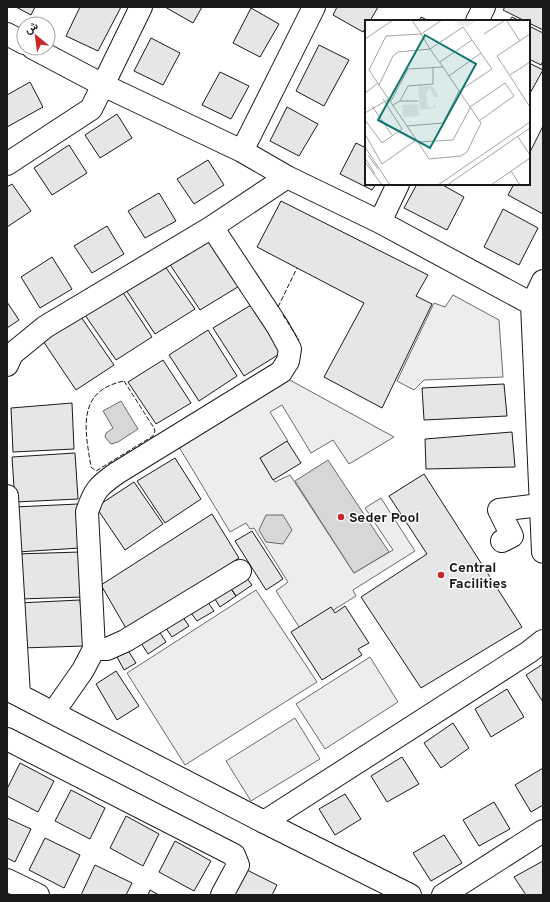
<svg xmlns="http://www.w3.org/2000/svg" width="550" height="902" viewBox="0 0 550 902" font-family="Overpass,Vazirmatn,sans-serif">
<rect width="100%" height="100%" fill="#fff"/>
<!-- built -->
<path fill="#ededed" stroke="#6a6a6a" d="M453,295L499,320L503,377L424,380L414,390L397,381L434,303L445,307Z
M288,379L394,437L349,464L333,440L311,453L282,405L270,412L288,441L260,458L275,482L290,475L354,573L393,550L365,508L381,498L415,551L353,590L356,596L301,630L276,591L288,582L254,528L250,529L246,523L230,532L176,442Z
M256,590L317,682L185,765L127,673Z
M370,657L398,702L325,749L296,704Z
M295,718L320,759L251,801L226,761Z"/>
<!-- water -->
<path fill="#d7d7d7" stroke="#6a6a6a" d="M121,401L138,429L118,442L111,444L105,437L106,433L113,428L103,411Z
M328,460L389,552L354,573L295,481Z
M266,515H283L292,530L283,544L266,542L259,530Z"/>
<!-- building -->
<path fill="#e6e6e6" stroke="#1a1a1a" d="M16,7H35L31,15Z
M80,7H121L98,51L66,36Z
M165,7H202L193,23Z
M337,7H378L370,21H366V27L363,32L333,15Z
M505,7H543V30L529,23V21H525L503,10Z
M251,8L279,24L260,57L233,43Z
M421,17L429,21H419Z
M512,17L520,21H509Z
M529,26L543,33V61L541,65L529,59Z
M151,38L180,53L163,85L134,71Z
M319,45L349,60L324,106L296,91Z
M529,63L543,70L529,95Z
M220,72L249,86L231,119L202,105Z
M30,82L43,107L7,127V95Z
M287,107L318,124L299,156L270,141Z
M117,114L132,138L100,158L85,135Z
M543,126V214L508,195L514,184H529V154Z
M356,143L366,148V184H376L372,190L340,174Z
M69,145L87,173L52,195L34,168Z
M208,160L224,185L194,204L177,179Z
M12,184L31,211L7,227V187Z
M417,184H441L464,197L447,230L404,208Z
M159,193L176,221L145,238L128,211Z
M281,201L428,275L416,296L432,304L382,408L324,377L364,303L257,247Z
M503,209L538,228L519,265L484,247Z
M107,226L124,254L92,273L74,246Z
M209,238L241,285L200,310L169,263Z
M52,257L72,289L40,308L21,277Z
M164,265L195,309L155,334L126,290Z
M122,291L152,337L116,360L85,315Z
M7,302L19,320L7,328Z
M251,305L281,353L244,376L213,328Z
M81,317L114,365L76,390L43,341Z
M208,330L237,376L199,401L169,355Z
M163,360L191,403L156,424L128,382Z
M504,384L507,416L424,420L422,388Z
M72,403L74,449L13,452L11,408Z
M512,432L515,467L426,469L425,439Z
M287,441L301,463L273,480L260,458Z
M75,453L78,499L15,502L12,457Z
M175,458L201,499L165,523L137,481Z
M424,474L522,627L421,688L361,597L427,554L389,496Z
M134,482L163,524L125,550L96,507Z
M78,504L80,548L17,552L14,507Z
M212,514L239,558L127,630L101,585Z
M252,531L283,579L266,590L235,541Z
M80,552L83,597L19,599L16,554Z
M243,573L252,585L236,596L227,583Z
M227,583L236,596L220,607L211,593Z
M205,598L214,611L197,621L188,609Z
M80,600L84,646L22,648L18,603Z
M345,606L369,643L358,649L362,655L322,680L291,632L331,607L335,613Z
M180,613L189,626L172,637L163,624Z
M157,628L166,642L148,654L139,640Z
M127,649L136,663L124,670L116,655Z
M543,664V702L526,675Z
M116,671L139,706L117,720L96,684Z
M507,689L524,717L491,737L475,709Z
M453,723L469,748L441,768L424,743Z
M402,757L419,784L387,802L371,776Z
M20,763L54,781L38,812L7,796V789Z
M543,768V805L531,812L515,785Z
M71,790L105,808L90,839L55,821Z
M345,794L361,819L335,835L319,809Z
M494,802L510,829L479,846L463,820Z
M126,816L159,834L143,866L110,848Z
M7,818L31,829L15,862L7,858Z
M444,835L462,863L431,881L413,853Z
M45,838L80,855L64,888L29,870Z
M175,841L211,861L194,891L159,872Z
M543,861V895H526L514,877Z
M95,865L132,883L126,895H81Z
M243,868L277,885L272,895H230Z
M150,890L159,895H148Z"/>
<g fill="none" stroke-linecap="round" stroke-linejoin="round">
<defs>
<path id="minor" d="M477,21L484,7
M7,34L24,43
M33,48L103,85L141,7
M242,151L314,7
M7,164L91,109L103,85L242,151L287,177
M380,222L398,184
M543,281L532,304L543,309
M7,365L12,354L45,327L212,227L287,177L380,222L532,304L543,552
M7,496L19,695
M502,541L512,536L499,510L540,505
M94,649H107L125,641L240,571
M7,689L264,822L529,652L543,641
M53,713L83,670L94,649L87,512C94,491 98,486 117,473L281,372L288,361L290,349L278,327L212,227
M7,739L234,855L238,865L222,895
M264,822L410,895
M7,880L38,895
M443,895L543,831"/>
</defs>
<!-- minor casing -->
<use href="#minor" stroke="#1a1a1a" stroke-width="24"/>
<!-- minor -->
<use href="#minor" stroke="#fff" stroke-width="22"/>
<!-- fence -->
<path stroke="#1a1a1a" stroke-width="1" stroke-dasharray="5 2" stroke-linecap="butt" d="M278,307L297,268
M283,315L299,340
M124,381L154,428L155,431L153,436L96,471L91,467C85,429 76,391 124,381Z"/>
</g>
<!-- markers -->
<g fill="#c62828" stroke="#fff" stroke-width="1.5">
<circle cx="341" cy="517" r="4"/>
<circle cx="441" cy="575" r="4"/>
</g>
<g text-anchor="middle" stroke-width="3" stroke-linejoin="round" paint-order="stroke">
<!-- poi labels -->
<g font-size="14" font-weight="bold" fill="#1a1a1a" stroke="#fff" text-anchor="start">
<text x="349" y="522">Seder Pool</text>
<text x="449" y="572">Central<tspan x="449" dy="16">Facilities</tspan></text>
</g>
</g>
<!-- overview -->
<g transform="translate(365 20)">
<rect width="165" height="165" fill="#fff"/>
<path d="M108,0L110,2L100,8L97,4L94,6L91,1ZM53,66H67L74,77H69L65,68L61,74L63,87H68L70,82V88L55,90ZM53,84L54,96L38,97L37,85Z" fill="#ededed"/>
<path fill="none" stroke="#a3a3a3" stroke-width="1" d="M47,0L56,14L77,0M141,0L155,21M119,14L140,0M165,14L132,36L165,87M0,19L28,0M75,42L107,20L116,33L84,56M145,55L165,42M14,65L4,50L21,16L56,14L65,29L98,7L107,20M0,73L13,63M26,81L43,49L78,47L94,71L78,103L42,106L14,65L28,36L33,32L65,29L78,47M35,81H53M28,85L35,81L43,66L68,64V48M7,86L27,115M105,87L140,63L149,76L114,101M0,93L24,79M0,100L17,123L37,109L18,79M42,106L53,122L88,120L105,88M0,114L17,144L51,120M153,117L165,135M53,122L64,139L96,136L102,132L116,103L94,71L127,49L116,33M0,127L25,165M3,135L13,149M0,138L10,154M0,142L17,165M146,151L155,165M73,165L165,102M82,165L165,108M126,165L165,138"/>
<path fill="#0f766e" fill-opacity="0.15" stroke="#0f766e" stroke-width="2" d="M60,15L111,44L65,128L13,100Z"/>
<rect width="165" height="165" fill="none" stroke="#1a1a1a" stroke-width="2"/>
</g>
<!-- border -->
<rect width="550" height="902" fill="none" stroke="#1a1a1a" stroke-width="16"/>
<!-- north arrow -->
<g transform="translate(36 36) rotate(331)"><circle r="19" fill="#ffffff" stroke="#a3a3a3"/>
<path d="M0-3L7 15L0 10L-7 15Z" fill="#c62828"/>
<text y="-6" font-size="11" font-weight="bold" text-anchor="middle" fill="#1a1a1a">ش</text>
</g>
</svg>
